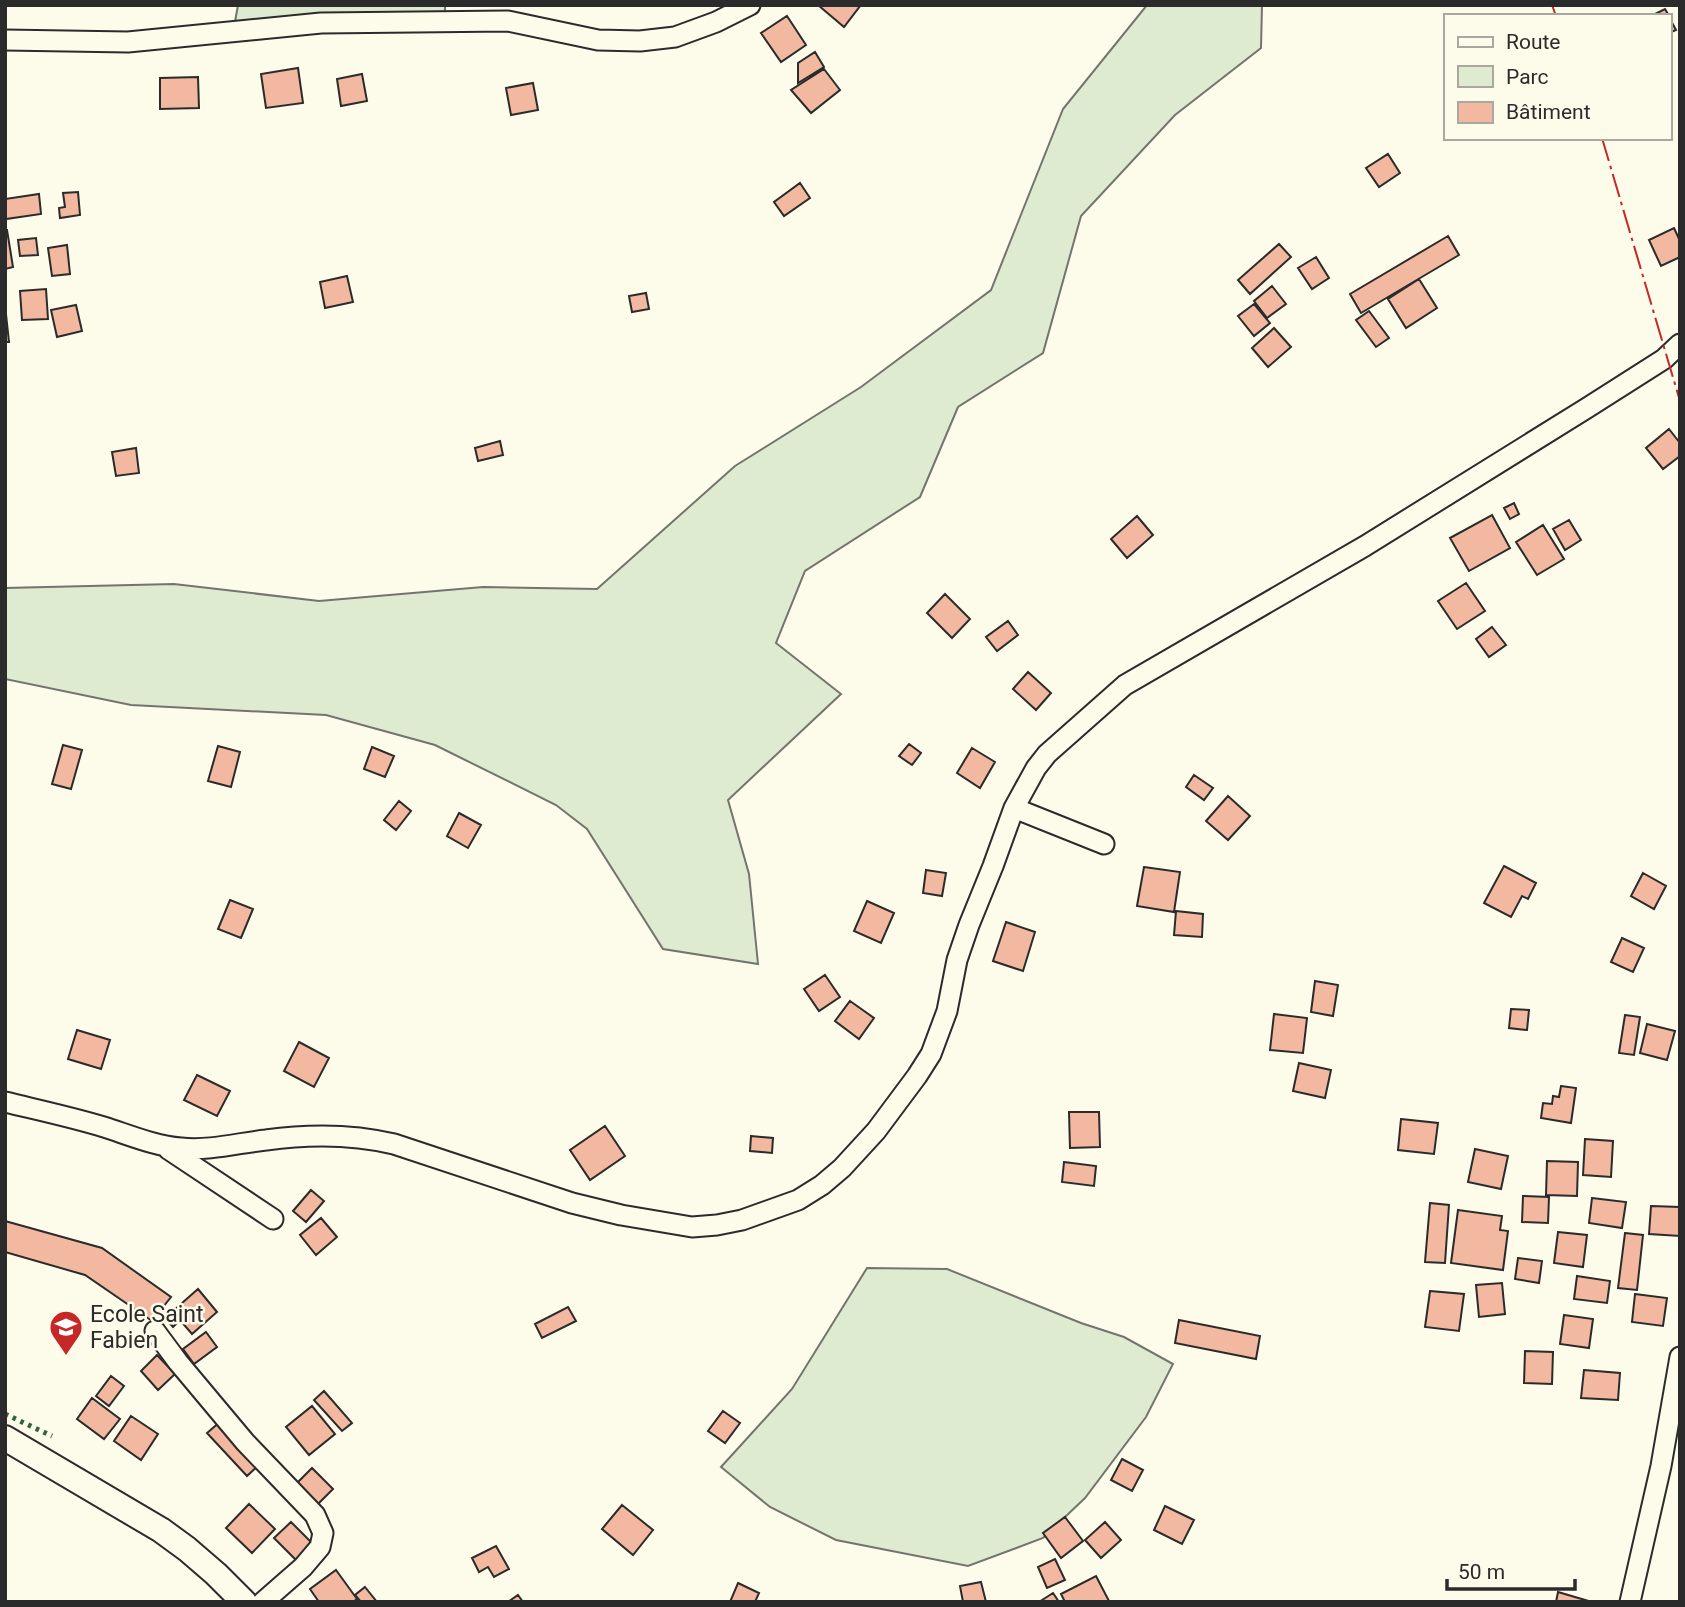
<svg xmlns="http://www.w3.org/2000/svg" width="1685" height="1607" viewBox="0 0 1685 1607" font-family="Roboto,sans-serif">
<rect width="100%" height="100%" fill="#fdfbea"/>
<!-- green -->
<path fill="#deebd1" stroke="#74746e" stroke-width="2" d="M238,5H445V21L233,33Z
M1147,5H1262L1261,48L1175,115L1081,216L1043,353L958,407L920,497L805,571L776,643L841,694L728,800L749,874L758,964L663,949L587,829L556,805L435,745L326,715L131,705L5,679V588L174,584L319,601L483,587L597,589L735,466L861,387L991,290L1063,109Z
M867,1268L947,1269L1081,1323L1124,1337L1173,1364L1146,1417L1085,1498L1043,1538L968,1566L836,1540L770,1507L721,1467L792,1389Z"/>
<!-- building -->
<path fill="#f2b8a0" stroke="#2b2b2b" stroke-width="2" d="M818,5H858L860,6L844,27Z
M1665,9L1669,16H1651Z
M787,16L806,45L781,62L761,33Z
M1669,17L1676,30L1669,33Z
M815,52L824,67L798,83V63Z
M298,68L303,103L266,108L261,74Z
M824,69L840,90L811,113L791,90Z
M362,74L367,101L341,106L337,79Z
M198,77L199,108L160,109V78Z
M533,83L538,110L511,115L506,88Z
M1388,154L1400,173L1379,187L1366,168Z
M800,183L810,198L784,216L774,202Z
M78,192L80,215L60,218L59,208L65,207L63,193Z
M39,194L41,214L6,219L5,199Z
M1674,228L1680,241V257L1661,266L1649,240Z
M5,230H7L13,267L5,269Z
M1448,236L1459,255L1361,313L1350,294Z
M36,238L38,255L20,256L18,240Z
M1279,244L1291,257L1250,294L1238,280Z
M67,245L70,274L52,276L48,248Z
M1316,257L1329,278L1312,289L1298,268Z
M347,276L353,302L325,308L320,282Z
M1419,279L1437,308L1406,328L1388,299Z
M1272,286L1286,304L1267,318L1254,301Z
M46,289L48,319L22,320L20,291Z
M646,293L649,309L632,312L629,296Z
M1254,304L1270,323L1254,336L1238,316Z
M5,305L9,342H5Z
M76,305L82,331L57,337L51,310Z
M1369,311L1389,338L1376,347L1356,320Z
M1274,328L1291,347L1268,367L1252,348Z
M1669,429L1680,443V456L1663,469L1646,448Z
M500,441L503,455L478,461L475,448Z
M136,448L139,473L116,476L112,452Z
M1514,503L1519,514L1510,519L1504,508Z
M1492,515L1510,548L1469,571L1450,538Z
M1137,516L1153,535L1127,558L1111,539Z
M1569,520L1581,540L1565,550L1553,529Z
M1543,525L1564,559L1537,575L1516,542Z
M1466,583L1485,611L1457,629L1438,601Z
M945,594L970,619L952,638L927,613Z
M1008,621L1018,635L997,651L986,637Z
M1492,627L1506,645L1489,657L1476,639Z
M1028,672L1051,693L1036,710L1013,689Z
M909,744L921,753L912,765L899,756Z
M63,745L82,750L71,789L52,784Z
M218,746L240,752L231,787L208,781Z
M372,747L394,756L385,777L364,769Z
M972,748L995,762L980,788L957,773Z
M1194,775L1213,788L1204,800L1186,787Z
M1228,796L1250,816L1228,840L1206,821Z
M399,801L411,811L396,830L384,820Z
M459,813L481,825L468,848L447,836Z
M1504,866L1536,883L1528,899L1522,896L1511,917L1484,903Z
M1144,867L1180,872L1174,912L1137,906Z
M926,870L946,873L942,896L923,893Z
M1643,873L1666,886L1654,909L1631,896Z
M230,900L253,909L241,938L218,929Z
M867,901L894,913L881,943L854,931Z
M1176,911L1203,914L1202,937L1174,935Z
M1006,922L1035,932L1023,971L993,961Z
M1622,938L1644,948L1633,972L1611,962Z
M825,975L840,997L819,1011L804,989Z
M1315,981L1338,985L1333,1016L1311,1012Z
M850,1001L874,1018L859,1039L835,1021Z
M1511,1009L1529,1010L1527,1030L1509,1028Z
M1274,1014L1307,1018L1303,1053L1270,1050Z
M1625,1015L1640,1017L1634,1055L1619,1053Z
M1647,1024L1675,1031L1667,1060L1640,1053Z
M77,1030L110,1040L101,1069L68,1059Z
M299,1042L329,1058L314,1087L284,1071Z
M1299,1063L1331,1070L1325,1098L1293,1091Z
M197,1075L230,1091L217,1116L184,1100Z
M1561,1086L1576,1088L1571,1123L1541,1118L1543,1103L1552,1104L1553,1096L1559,1097Z
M1069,1112H1099L1100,1147L1070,1148Z
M1401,1119L1438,1123L1434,1154L1398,1150Z
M605,1126L625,1156L590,1180L570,1150Z
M751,1136L773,1138L772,1153L750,1151Z
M1585,1139L1613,1141L1611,1177L1583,1175Z
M1475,1149L1508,1156L1501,1189L1468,1182Z
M1547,1161L1578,1162L1577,1196L1546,1195Z
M1064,1162L1096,1166L1094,1186L1062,1182Z
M311,1190L324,1201L306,1222L293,1211Z
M1523,1196L1549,1197L1548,1223L1522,1222Z
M1592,1198L1626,1202L1622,1228L1589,1223Z
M1430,1203L1449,1205L1445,1263L1425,1262Z
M1651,1206L1680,1207V1236L1649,1234Z
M1458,1210L1502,1216L1500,1230L1508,1231L1503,1270L1451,1263Z
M321,1218L337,1237L316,1255L300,1235Z
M5,1221L102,1248L171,1297L152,1321L85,1275L5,1252Z
M1558,1232L1587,1235L1583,1267L1554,1263Z
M1625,1233L1643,1235L1637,1290L1618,1288Z
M1518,1258L1542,1261L1539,1283L1515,1279Z
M1577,1276L1610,1281L1607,1303L1574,1299Z
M1502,1283L1505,1314L1479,1317L1476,1285Z
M198,1289L217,1312L192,1334L180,1320L173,1327L165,1318Z
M1430,1291L1464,1294L1459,1331L1425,1327Z
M1635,1294L1667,1298L1663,1326L1632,1322Z
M568,1307L576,1321L542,1338L535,1324Z
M1564,1315L1593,1319L1589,1348L1560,1344Z
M1179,1320L1260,1336L1256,1359L1175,1343Z
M206,1332L217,1347L194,1364L183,1349Z
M1525,1351L1553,1352L1552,1384L1524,1383Z
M157,1355L175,1374L158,1390L141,1371Z
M1584,1370L1620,1373L1618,1400L1581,1398Z
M111,1376L124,1386L109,1406L96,1396Z
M324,1391L352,1423L342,1431L314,1400Z
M92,1398L120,1419L104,1439L77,1419Z
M312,1406L335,1434L309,1455L286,1427Z
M723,1411L740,1423L725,1443L708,1431Z
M131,1416L158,1434L141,1460L114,1441Z
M221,1421L260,1464L247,1476L207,1433Z
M1122,1459L1143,1470L1132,1491L1111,1480Z
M312,1468L333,1489L315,1507L294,1486Z
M249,1504L275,1529L252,1553L226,1528Z
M622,1505L653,1530L633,1555L602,1529Z
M1165,1506L1194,1520L1182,1544L1154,1530Z
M1065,1517L1083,1541L1061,1558L1043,1533Z
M291,1522L313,1544L296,1560L274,1538Z
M1105,1522L1121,1540L1101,1558L1085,1540Z
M496,1546L509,1569L494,1577L488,1567L479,1572L472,1558Z
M1055,1559L1065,1580L1047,1588L1038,1567Z
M336,1570L357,1599L353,1602H319L310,1589Z
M1096,1576L1109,1601L1065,1602L1061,1594Z
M981,1582L986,1602H963L960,1586Z
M738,1583L759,1593L755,1602H730Z
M365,1587L377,1602H361L355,1595Z
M1558,1592L1592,1602H1556Z
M1053,1593L1059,1602H1039Z
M518,1595L523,1602H508Z"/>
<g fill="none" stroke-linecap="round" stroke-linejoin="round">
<defs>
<path id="minor" d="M5,40L128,42L321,23L508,21L598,40L640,41L675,37L716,22L750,5
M1014,808L1104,844
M5,1102C38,1110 71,1117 104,1127C129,1135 155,1146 181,1148C210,1151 238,1143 266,1140C309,1134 352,1134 394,1144L572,1203L621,1215L692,1227L717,1225L742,1220L798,1200L822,1185L842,1168L876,1131L917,1076L931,1054L947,1011L957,960L969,925L993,866L1014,808L1036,768L1047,754L1125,685L1365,546L1587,408L1664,359L1680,344
M168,1149L273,1219
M155,1331L178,1362L245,1442L315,1515L323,1533L320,1547L303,1567L263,1602
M1630,1602L1661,1466L1680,1357"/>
<path id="major" d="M5,1438L161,1530L187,1549L216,1574L244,1602"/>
</defs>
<!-- minor casing -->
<use href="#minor" stroke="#2b2b2b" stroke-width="23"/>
<!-- major casing -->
<use href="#major" stroke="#2b2b2b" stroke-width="28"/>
<!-- minor -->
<use href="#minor" stroke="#fdfbea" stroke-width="19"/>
<!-- major -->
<use href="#major" stroke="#fdfbea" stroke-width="24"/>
<!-- hedge -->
<path stroke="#34623c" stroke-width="5" stroke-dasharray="3.5 5" stroke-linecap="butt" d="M5,1414L52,1436"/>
<!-- power -->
<path stroke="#c62828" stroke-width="2" stroke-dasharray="24 5 3.5 5" stroke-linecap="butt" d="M1552,5L1556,16
M1602,138L1680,401"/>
</g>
<!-- icons -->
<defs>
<symbol id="school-pin" viewBox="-11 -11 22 30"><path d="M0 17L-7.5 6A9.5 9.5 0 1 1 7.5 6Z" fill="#c62828" stroke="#fdfbea"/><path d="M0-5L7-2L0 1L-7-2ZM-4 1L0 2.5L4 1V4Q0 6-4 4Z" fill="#fff"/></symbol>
</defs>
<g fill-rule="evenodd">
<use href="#school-pin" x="47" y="1308" width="38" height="52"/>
</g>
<g text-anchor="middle" stroke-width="5" stroke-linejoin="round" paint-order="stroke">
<!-- poi labels -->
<g font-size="23" fill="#2b2b2b" stroke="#fdfbea" text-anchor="start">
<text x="90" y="1322">Ecole Saint<tspan x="90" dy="26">Fabien</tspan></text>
</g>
</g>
<!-- border -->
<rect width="1685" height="1607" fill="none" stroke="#2b2b2b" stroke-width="14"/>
<!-- legend -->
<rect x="1444" y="14" width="228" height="126" fill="#fdfbea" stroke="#a9a89e" stroke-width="2"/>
<rect x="1458" y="37" width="35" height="10" fill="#fdfbea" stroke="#a9a89e" stroke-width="2"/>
<text x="1506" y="49" font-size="21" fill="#2b2b2b">Route</text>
<rect x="1458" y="66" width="35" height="21" fill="#deebd1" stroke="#a9a89e" stroke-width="2"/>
<text x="1506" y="84" font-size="21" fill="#2b2b2b">Parc</text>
<rect x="1458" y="102" width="35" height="21" fill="#f2b8a0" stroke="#a9a89e" stroke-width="2"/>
<text x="1506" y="119" font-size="21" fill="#2b2b2b">Bâtiment</text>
<!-- scale -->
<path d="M1447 1579v10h128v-10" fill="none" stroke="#2b2b2b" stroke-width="3.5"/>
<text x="1458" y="1579" font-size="21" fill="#2b2b2b" stroke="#fdfbea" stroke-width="5" paint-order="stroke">50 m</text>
</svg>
